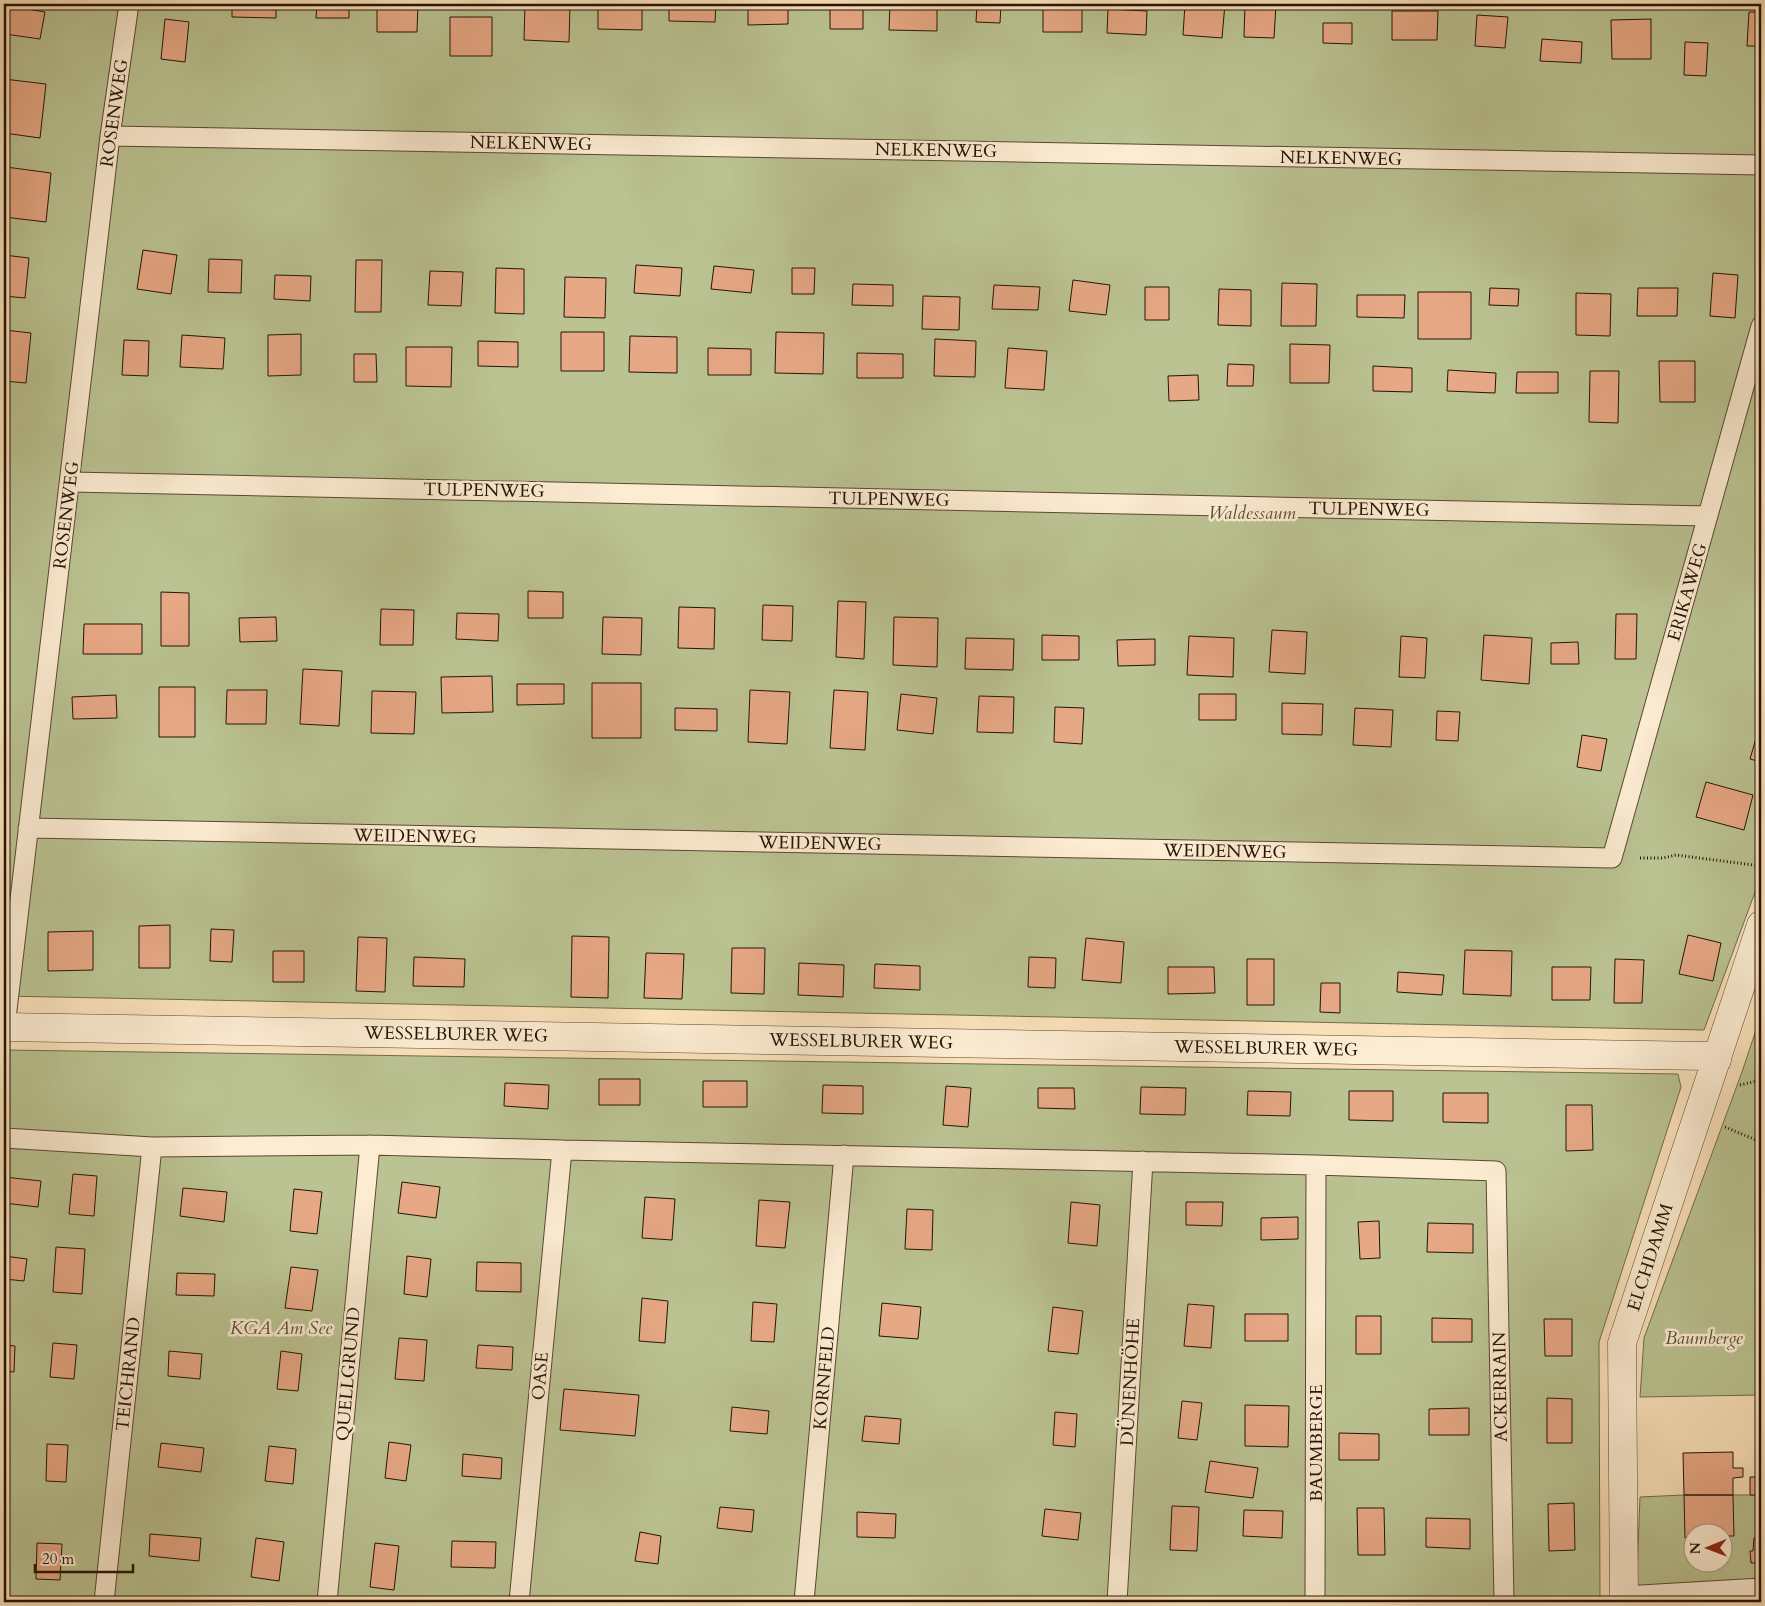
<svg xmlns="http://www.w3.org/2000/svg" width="1765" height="1606" viewBox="0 0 1765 1606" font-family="Cardo,serif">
<rect width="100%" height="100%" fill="#fae1ba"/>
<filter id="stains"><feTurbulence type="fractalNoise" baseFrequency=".004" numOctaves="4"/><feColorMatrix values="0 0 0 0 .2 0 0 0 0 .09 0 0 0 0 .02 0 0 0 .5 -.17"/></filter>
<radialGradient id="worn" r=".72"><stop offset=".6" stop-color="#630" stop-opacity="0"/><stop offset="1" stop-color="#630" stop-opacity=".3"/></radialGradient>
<!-- green -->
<path fill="#bbc392" stroke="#706c4c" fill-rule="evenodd" d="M4,4H1761V876L1704,1030L4,996Z
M1761,1015V1395L1640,1397L1644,1338L1742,1072Z
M4,1050L1678,1074L1681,1087L1599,1342L1600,1602H4Z
M1684,1495H1761V1602H1636L1640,1497ZM1692,1534H1722V1564H1692Z"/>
<!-- building -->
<path fill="#e7a885" stroke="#241406" d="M232,4H276V18L232,17Z
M317,4H349V18H316Z
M377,4H418L417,32H377Z
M525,4H570L569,42L524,40Z
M598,4H642V30L598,29Z
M669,4H716L715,22L669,21Z
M748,4H788V24L748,25Z
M890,4H937V31L889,30Z
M977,4H1001L1000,23L976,22Z
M1043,4H1082V32H1043Z
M1185,4H1225L1222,38L1183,35Z
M1245,4H1276L1274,38L1244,37Z
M830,5H863V29H830Z
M9,6L45,12L40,39L5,34Z
M1108,9L1147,11L1146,35L1107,33Z
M1392,11H1438L1437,40H1392Z
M1749,12H1761V46H1747Z
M1477,15L1508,17L1505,48L1475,46Z
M450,17H492V56H450Z
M165,19L189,22L185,62L161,59Z
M1651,19V59H1612L1611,20Z
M1323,23H1352V44L1323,43Z
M1542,39L1582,42L1581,63L1540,61Z
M1685,42L1708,43L1706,76L1684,75Z
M4,79L46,84L40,138L4,133Z
M6,167L51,173L46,222L4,217V189Z
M143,250L177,255L171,294L137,289Z
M4,255L29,258L25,298L4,296Z
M209,259L242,260L241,293L208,292Z
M356,260H382L381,312H355Z
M636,265L682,268L680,296L634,293Z
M714,266L754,270L751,293L711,289Z
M496,268L524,269V314L495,313Z
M792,268H815L814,294H792Z
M430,271L463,272L461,306L428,305Z
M1713,273L1738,275L1735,318L1710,316Z
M275,275L311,276L310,301L274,299Z
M565,277L606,278L605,318L564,317Z
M1073,280L1110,285L1106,315L1069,311Z
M1282,283L1317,284L1316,326H1281Z
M853,284L893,285V306L852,305Z
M994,285L1040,287L1038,310L992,309Z
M1145,287H1169V320H1145Z
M1490,288L1519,289L1518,306L1489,305Z
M1638,288H1678L1677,316H1637Z
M1219,289L1251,290V326L1218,325Z
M1418,292H1471V339H1418Z
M1576,293L1611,294L1610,336L1576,335Z
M1357,295H1405L1404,318L1357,317Z
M923,296L960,297L959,330L922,329Z
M4,330L31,333L26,383L4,381Z
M561,332H604V371H561Z
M776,332L824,333L823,374L775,373Z
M301,334V375L268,376V335Z
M182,335L225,338L223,369L180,367Z
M630,336L677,337V373L629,372Z
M935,339L976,341L975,377L934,376Z
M124,340L149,341L148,376L122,375Z
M478,341L518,342V367L478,366Z
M1290,344L1330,345L1329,383H1290Z
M406,347H452L451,387L406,386Z
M708,348L751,349V375H708Z
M1008,348L1047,351L1044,390L1005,388Z
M857,353L903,354V378H857Z
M354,354H376L377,382H354Z
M1659,361H1695V402H1660Z
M1228,364L1254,365L1253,386H1227Z
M1373,366L1412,368V392L1373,391Z
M1448,370L1496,373L1495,393L1447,391Z
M1590,371H1619L1618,423L1589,422Z
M1517,372H1558V393H1516Z
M1198,375L1199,400L1169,401L1168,376Z
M4,525L9,526L6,553H4Z
M528,591L563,592V618H528Z
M161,592L189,593V646H161Z
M838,601L866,602L864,659L836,657Z
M763,605L793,606L792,641L762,640Z
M679,607L715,608L714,649L678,648Z
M381,609L414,610L413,645H380Z
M457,613L499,614L498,641L456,639Z
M1616,614H1637L1636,659H1615Z
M276,617L277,641L240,642L239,618Z
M603,617L642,618L641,655L602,654Z
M894,617L938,618L937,667L893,665Z
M84,624H142V654H83Z
M1272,630L1307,632L1305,674L1269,672Z
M1042,635L1079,636V660H1042Z
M1484,635L1532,638L1529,684L1481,680Z
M1189,636L1234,638L1233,677L1187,675Z
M1401,636L1427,638L1425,678L1399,677Z
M966,638L1014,639L1013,670L965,669Z
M1155,639V665L1118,666L1117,640Z
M1578,642L1579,664H1551V643Z
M303,669L342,671L339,726L300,724Z
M492,676L493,712L442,713L441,677Z
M592,683H641V738H592Z
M517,684H564V704L517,705Z
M159,687H195V737H159Z
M227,690H267L266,724H226Z
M750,690L790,692L787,744L748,742Z
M834,690L868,692L865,750L830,748Z
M372,691L416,692L414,734L371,733Z
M901,694L937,698L933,734L897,730Z
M1199,694H1236V720H1199Z
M116,695L117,718L73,719L72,697Z
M979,696L1014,697L1013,733L977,732Z
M1282,703L1323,704L1322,735L1282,734Z
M1055,707L1084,708L1082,744L1054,742Z
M675,708L717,709V731L675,730Z
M1355,708L1393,710L1391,747L1353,745Z
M1437,711L1460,712L1458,741L1436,740Z
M1761,721V762L1750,759Z
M1582,735L1607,739L1601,771L1577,767Z
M1706,782L1753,795L1744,830L1696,817Z
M170,925V968H139V926Z
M211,929L234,930L232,962L210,961Z
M93,931V970L48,971V932Z
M1688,935L1721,943L1713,981L1679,974Z
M572,936L609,937L608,998L571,997Z
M358,937L387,938L385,992L356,991Z
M1086,938L1124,942L1121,983L1082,980Z
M732,948H765L764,994L731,993Z
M1465,950L1512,951L1511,996L1463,994Z
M273,951H304V982H273Z
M646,953L684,954L682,999L644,998Z
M414,957L465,959L464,987L413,986Z
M1029,957L1056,958L1055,988L1028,987Z
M1247,959H1274V1005H1247Z
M1615,959L1644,960L1642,1003H1614Z
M799,963L844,965L843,997L798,995Z
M875,964L920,966V990L874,988Z
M1168,967H1214L1215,993L1168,994Z
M1552,967H1591L1590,1000H1552Z
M1398,972L1444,975L1442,995L1397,992Z
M1321,983H1340V1013L1320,1012Z
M599,1079H640V1105H599Z
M703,1081H747V1107H703Z
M505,1083L549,1085L548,1109L504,1106Z
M823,1085L863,1086V1114L822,1113Z
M946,1086L971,1088L968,1127L943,1125Z
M1141,1087L1186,1088L1185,1115L1140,1114Z
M1038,1088H1074L1075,1109L1038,1108Z
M1248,1091L1291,1092L1290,1116L1247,1115Z
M1349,1091H1393V1121L1349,1120Z
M1443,1093H1488V1123L1443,1122Z
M1566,1105H1592L1593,1150L1566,1151Z
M73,1174L97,1176L94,1216L69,1214Z
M4,1177L41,1181L38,1207L4,1203Z
M402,1182L440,1187L436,1218L398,1213Z
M183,1188L227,1192L224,1222L180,1216Z
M294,1189L322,1192L317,1234L290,1231Z
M645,1197L675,1199L672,1240L642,1238Z
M759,1200L790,1202L785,1248L756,1246Z
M1071,1202L1100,1205L1097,1246L1068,1243Z
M1186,1202H1223L1222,1226L1186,1225Z
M907,1209L933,1210L932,1250L905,1249Z
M1298,1217V1239L1261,1240V1218Z
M1379,1221L1380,1258L1360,1259L1358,1222Z
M1428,1223L1473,1224V1253L1427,1252Z
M56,1247L85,1249L82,1294L53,1292Z
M4,1256L27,1259L24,1281L4,1279Z
M407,1256L431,1259L427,1297L404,1294Z
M477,1262L521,1263V1292L476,1291Z
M291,1267L318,1270L312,1311L285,1308Z
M177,1273L215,1274L214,1296L176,1295Z
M642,1298L668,1301L665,1343L639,1341Z
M753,1302L777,1304L774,1342L751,1341Z
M882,1303L921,1307L918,1339L879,1336Z
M1188,1304L1214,1306L1211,1348L1184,1346Z
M1053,1307L1083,1311L1078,1354L1048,1351Z
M1245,1314H1288V1341H1245Z
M1356,1316H1381V1354H1356Z
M1432,1318L1472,1319V1342H1432Z
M1544,1319H1572V1356H1545Z
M399,1338L427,1340L424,1381L395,1379Z
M53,1343L77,1345L74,1379L50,1377Z
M4,1345L15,1346L14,1372L4,1371Z
M478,1345L513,1347L512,1370L476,1368Z
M169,1351L202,1354L200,1379L168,1376Z
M281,1351L302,1354L298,1391L277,1389Z
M564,1389L639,1395L635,1436L560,1430Z
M1547,1398L1572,1399V1443H1547Z
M1182,1401L1202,1403L1197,1440L1178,1438Z
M1245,1405L1289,1406L1288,1447L1245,1446Z
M732,1407L769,1411L767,1434L730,1431Z
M1469,1408V1435H1429V1409Z
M1055,1412L1077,1414L1075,1447L1053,1445Z
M865,1416L901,1419L899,1444L862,1441Z
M1339,1433L1379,1434V1460H1339Z
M389,1442L411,1445L406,1481L385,1478Z
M161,1443L204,1448L201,1472L158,1467Z
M47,1444L68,1445L66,1482L46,1481Z
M269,1446L296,1449L293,1484L265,1481Z
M1733,1452V1468H1743V1477L1733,1478V1495H1684L1683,1453Z
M463,1454L502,1458L501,1479L462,1476Z
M1210,1461L1258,1468L1253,1498L1205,1492Z
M1750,1477H1761V1495H1750Z
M1684,1495H1733L1734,1536H1722V1534H1692V1537L1685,1538Z
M1574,1503L1575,1550L1549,1551L1548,1504Z
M1172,1506L1199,1507L1197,1551L1170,1550Z
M720,1507L754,1510L752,1532L717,1528Z
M1357,1508H1384L1385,1555H1358Z
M1045,1509L1081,1513L1078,1540L1042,1536Z
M1244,1510L1283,1511L1282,1538L1243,1536Z
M857,1512L896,1514L895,1538L857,1537Z
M1426,1518L1470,1519V1549L1426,1547Z
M640,1532L661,1536L658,1564L635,1561Z
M150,1534L201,1538L199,1561L149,1556Z
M256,1538L284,1542L279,1581L251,1577Z
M1754,1538H1761V1563H1751L1750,1551H1753Z
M452,1541L496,1542L495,1568L451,1567Z
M37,1543L62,1544L60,1580L36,1579Z
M375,1543L399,1546L394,1590L370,1587Z"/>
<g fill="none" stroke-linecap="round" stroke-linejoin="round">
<defs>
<path id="service" d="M110,136L1761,165
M70,482L1708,516
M28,828L1612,858L1761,326
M5,1027L110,136L129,4
M4,1138L152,1147L370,1145L562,1150L1316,1165L1496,1171L1504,1602
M1624,1596L1761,1588
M104,1602L152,1147
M327,1602L370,1145
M519,1602L562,1150
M804,1602L844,1155
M1117,1602L1143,1161
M1315,1602L1316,1165"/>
<path id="minor" d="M4,1027L1706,1056L1717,1060
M1624,1602L1622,1343L1761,925"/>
</defs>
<!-- service casing -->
<use href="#service" stroke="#5a4733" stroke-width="21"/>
<!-- minor casing -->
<use href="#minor" stroke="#5a4733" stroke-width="29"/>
<!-- path -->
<path stroke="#241406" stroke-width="3" stroke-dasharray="1 2.5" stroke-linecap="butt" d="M1640,858H1663L1676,855L1761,866
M1740,1085L1761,1080
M1725,1127L1761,1142"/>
<!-- service -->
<use href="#service" stroke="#fcecd2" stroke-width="19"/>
<!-- minor -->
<use href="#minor" stroke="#fcecd2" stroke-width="28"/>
</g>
<g text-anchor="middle" stroke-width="5" stroke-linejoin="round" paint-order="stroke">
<!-- street labels -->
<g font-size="18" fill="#241406" stroke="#fcecd2">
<text transform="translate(114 113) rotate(-82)" y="6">ROSENWEG</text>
<text transform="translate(531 143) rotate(1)" y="6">NELKENWEG</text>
<text transform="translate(936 150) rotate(1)" y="6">NELKENWEG</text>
<text transform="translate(1341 158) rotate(1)" y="6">NELKENWEG</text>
<text transform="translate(484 490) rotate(1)" y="6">TULPENWEG</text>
<text transform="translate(889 499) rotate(1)" y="6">TULPENWEG</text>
<text transform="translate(1369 509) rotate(1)" y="6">TULPENWEG</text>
<text transform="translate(66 515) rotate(-83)" y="6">ROSENWEG</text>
<text transform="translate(1687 592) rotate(-74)" y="6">ERIKAWEG</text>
<text transform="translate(415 836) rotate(1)" y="6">WEIDENWEG</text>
<text transform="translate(820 843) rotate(1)" y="6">WEIDENWEG</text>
<text transform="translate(1225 851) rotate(1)" y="6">WEIDENWEG</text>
<text transform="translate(456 1034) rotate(1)" y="6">WESSELBURER WEG</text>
<text transform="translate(861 1041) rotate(1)" y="6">WESSELBURER WEG</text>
<text transform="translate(1266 1048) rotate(1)" y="6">WESSELBURER WEG</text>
<text transform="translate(1650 1257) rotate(-72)" y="6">ELCHDAMM</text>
<text transform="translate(128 1374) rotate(-84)" y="6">TEICHRAND</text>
<text transform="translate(348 1374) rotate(-85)" y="6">QUELLGRUND</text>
<text transform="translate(540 1376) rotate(-85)" y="6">OASE</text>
<text transform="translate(824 1378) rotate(-85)" y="6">KORNFELD</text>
<text transform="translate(1130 1382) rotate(-87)" y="6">DÜNENHÖHE</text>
<text transform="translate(1500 1387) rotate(-91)" y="6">ACKERRAIN</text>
<text transform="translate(1316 1443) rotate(-90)" y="6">BAUMBERGE</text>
</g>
<!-- park labels -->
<g font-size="18" font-style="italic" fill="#595137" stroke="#fcecd2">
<text x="1252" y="519">Waldessaum</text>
<text x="281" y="1334">KGA Am See</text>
<text x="1704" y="1344">Baumberge</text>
</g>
</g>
<!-- margin -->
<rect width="1765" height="1606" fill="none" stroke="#fae1ba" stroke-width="20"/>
<rect x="5" y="5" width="1755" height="1596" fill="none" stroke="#241406" stroke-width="2.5"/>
<rect x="10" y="10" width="1745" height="1586" fill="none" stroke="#241406"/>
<!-- north arrow -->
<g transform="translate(1708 1548) rotate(269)"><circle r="24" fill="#fcecd2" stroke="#a69680"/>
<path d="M0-4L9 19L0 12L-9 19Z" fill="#8f2418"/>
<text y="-8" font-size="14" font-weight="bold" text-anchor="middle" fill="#241406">N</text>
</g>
<!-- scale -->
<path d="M35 1564v8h98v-8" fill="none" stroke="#241406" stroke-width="2.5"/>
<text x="42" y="1564" font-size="15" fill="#241406" stroke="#fcecd2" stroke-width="4" paint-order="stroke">20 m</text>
<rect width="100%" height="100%" filter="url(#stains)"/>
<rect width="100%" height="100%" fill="url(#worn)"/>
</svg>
